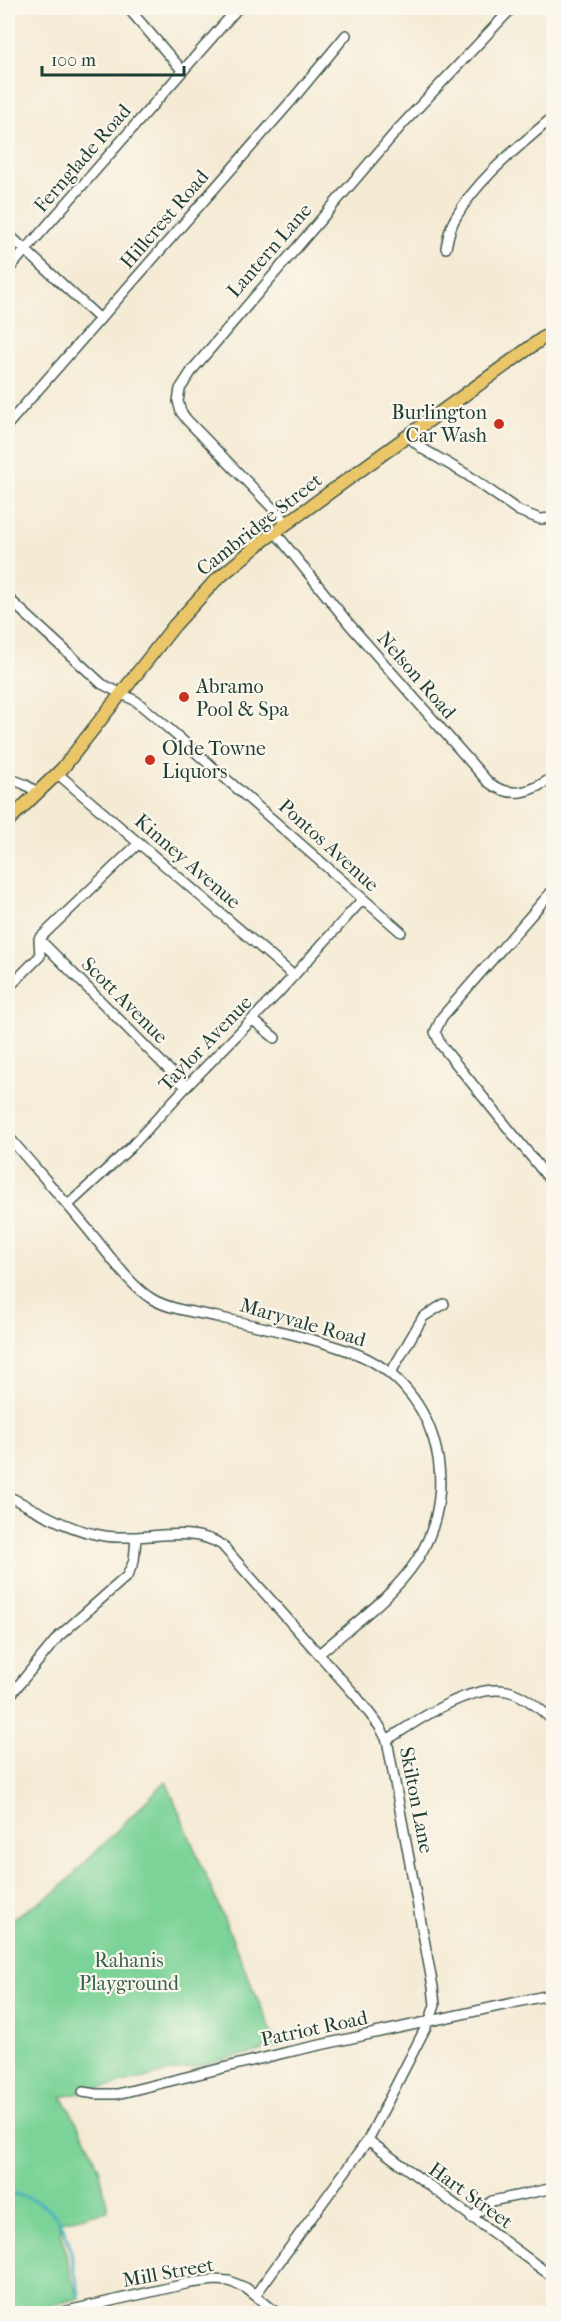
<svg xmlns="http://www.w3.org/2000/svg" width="561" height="2321" viewBox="0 0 561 2321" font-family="'IM FELL French Canon',serif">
<rect width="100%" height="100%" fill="#fbf7ec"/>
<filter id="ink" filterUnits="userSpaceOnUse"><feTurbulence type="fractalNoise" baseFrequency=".0167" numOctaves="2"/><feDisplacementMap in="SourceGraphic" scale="12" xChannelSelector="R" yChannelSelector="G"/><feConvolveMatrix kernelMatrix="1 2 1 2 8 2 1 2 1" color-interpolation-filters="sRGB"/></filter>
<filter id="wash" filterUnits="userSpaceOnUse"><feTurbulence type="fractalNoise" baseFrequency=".008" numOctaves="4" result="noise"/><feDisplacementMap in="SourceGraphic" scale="24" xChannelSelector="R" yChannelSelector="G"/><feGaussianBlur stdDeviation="1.35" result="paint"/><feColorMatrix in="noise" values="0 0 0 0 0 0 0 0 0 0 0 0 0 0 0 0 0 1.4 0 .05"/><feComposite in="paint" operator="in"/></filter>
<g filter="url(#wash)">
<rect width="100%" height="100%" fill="#f5ebd5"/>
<!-- green -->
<path fill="#7cd397" stroke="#4e8866" stroke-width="1.5" d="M166,1781L278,2047L62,2097L88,2142L100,2171L108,2211L59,2222L72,2280L80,2298L56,2304L33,2313H8V1921L56,1892Z"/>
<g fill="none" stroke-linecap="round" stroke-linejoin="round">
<!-- stream -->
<path stroke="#47b0c5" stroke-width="3" d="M8,2193C56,2201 68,2224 74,2270C76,2279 79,2288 79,2297"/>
</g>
</g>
<g filter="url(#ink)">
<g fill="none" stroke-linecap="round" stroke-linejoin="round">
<defs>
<path id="minor" d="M128,8L182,70
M8,234L100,319
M446,248C448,237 450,226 456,217C479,177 520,146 554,116
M8,270L238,8
M8,424L293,99L346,35
M408,436L423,449L466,474L519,511L540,519L554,518
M287,523L187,420L181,412L178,401L180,389L193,369L400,127L512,8
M275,532L350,625L488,782C511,800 533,792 554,776
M8,598L102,684L136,701L160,721L401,932
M58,774L294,976
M8,778L24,784L39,793
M554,889L442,1017L435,1032L441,1045L554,1185
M39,939L186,1087
M39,939L139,843
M8,988L40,956L39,939
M253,1020L275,1038
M8,1136C35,1168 64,1200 90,1232C108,1253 129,1285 152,1299C171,1310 196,1312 217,1317C261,1327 306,1336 349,1351C435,1380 465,1485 417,1560C393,1597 352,1625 319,1654
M68,1205L130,1148L186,1087L279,992L362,900
M390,1374L423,1317L444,1304
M8,1496C38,1511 70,1531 105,1536C143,1542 188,1524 222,1545L356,1696L380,1727L387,1740L433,1987L435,2005L431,2017L368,2140L256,2294
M8,1698L58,1637L127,1576L134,1561L136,1538
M387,1740C417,1721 470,1683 507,1691C525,1695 541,1709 554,1722
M83,2092L96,2094H117L288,2052L554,1994
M368,2140L554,2278
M471,2218L492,2201L554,2188
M54,2314L190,2283L215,2280L229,2281L246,2288L278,2314"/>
<path id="major" d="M8,821L62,769L174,626L215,581L264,540L554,330"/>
</defs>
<!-- minor casing -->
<use href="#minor" stroke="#3f574c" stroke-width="12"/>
<!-- major casing -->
<use href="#major" stroke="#3f574c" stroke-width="15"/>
<!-- minor -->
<use href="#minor" stroke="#fff" stroke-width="9"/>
<!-- major -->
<use href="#major" stroke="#eac669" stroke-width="12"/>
</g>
</g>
<!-- markers -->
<g fill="#c8321e" stroke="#fbf7ec" stroke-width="2">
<circle cx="499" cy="424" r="6"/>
<circle cx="184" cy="697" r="6"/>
<circle cx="150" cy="760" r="6"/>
</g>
<g text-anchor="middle" stroke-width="4.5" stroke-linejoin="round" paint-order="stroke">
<!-- street labels -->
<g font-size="20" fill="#1f3d34" stroke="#fbf7ec">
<text transform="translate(82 158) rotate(-49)" y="7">Fernglade Road</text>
<text transform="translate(164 219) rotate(-49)" y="7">Hillcrest Road</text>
<text transform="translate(269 250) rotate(-49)" y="7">Lantern Lane</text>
<text transform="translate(259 524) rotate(-38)" y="7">Cambridge Street</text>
<text transform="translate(417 675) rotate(49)" y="7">Nelson Road</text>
<text transform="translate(329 845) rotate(42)" y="7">Pontos Avenue</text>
<text transform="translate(188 861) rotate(41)" y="7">Kinney Avenue</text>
<text transform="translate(125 1000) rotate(45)" y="7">Scott Avenue</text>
<text transform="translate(205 1043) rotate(-46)" y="7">Taylor Avenue</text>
<text transform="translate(303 1322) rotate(16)" y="7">Maryvale Road</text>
<text transform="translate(417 1800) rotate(79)" y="7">Skilton Lane</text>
<text transform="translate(314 2028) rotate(-12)" y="7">Patriot Road</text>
<text transform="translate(471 2195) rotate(36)" y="7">Hart Street</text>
<text transform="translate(168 2272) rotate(-10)" y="7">Mill Street</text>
</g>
<!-- poi labels -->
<g font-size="20" fill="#1f3d34" stroke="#fbf7ec" text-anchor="start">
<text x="487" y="419" text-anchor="end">Burlington<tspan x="487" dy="23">Car Wash</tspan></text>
<text x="196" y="693">Abramo<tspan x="196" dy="23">Pool &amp; Spa</tspan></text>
<text x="162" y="755">Olde Towne<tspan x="162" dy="23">Liquors</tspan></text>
</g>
<!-- park labels -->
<g font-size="20" fill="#36624d" stroke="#fbf7ec">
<text x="129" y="1967">Rahanis<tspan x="129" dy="23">Playground</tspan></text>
</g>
</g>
<!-- margin -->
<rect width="561" height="2321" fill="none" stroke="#fbf7ec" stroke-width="30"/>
<!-- scale -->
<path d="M42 66v9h142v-9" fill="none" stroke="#1f3d34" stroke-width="3"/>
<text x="51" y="66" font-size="18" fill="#1f3d34" stroke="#fbf7ec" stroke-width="4.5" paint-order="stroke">100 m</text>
</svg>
